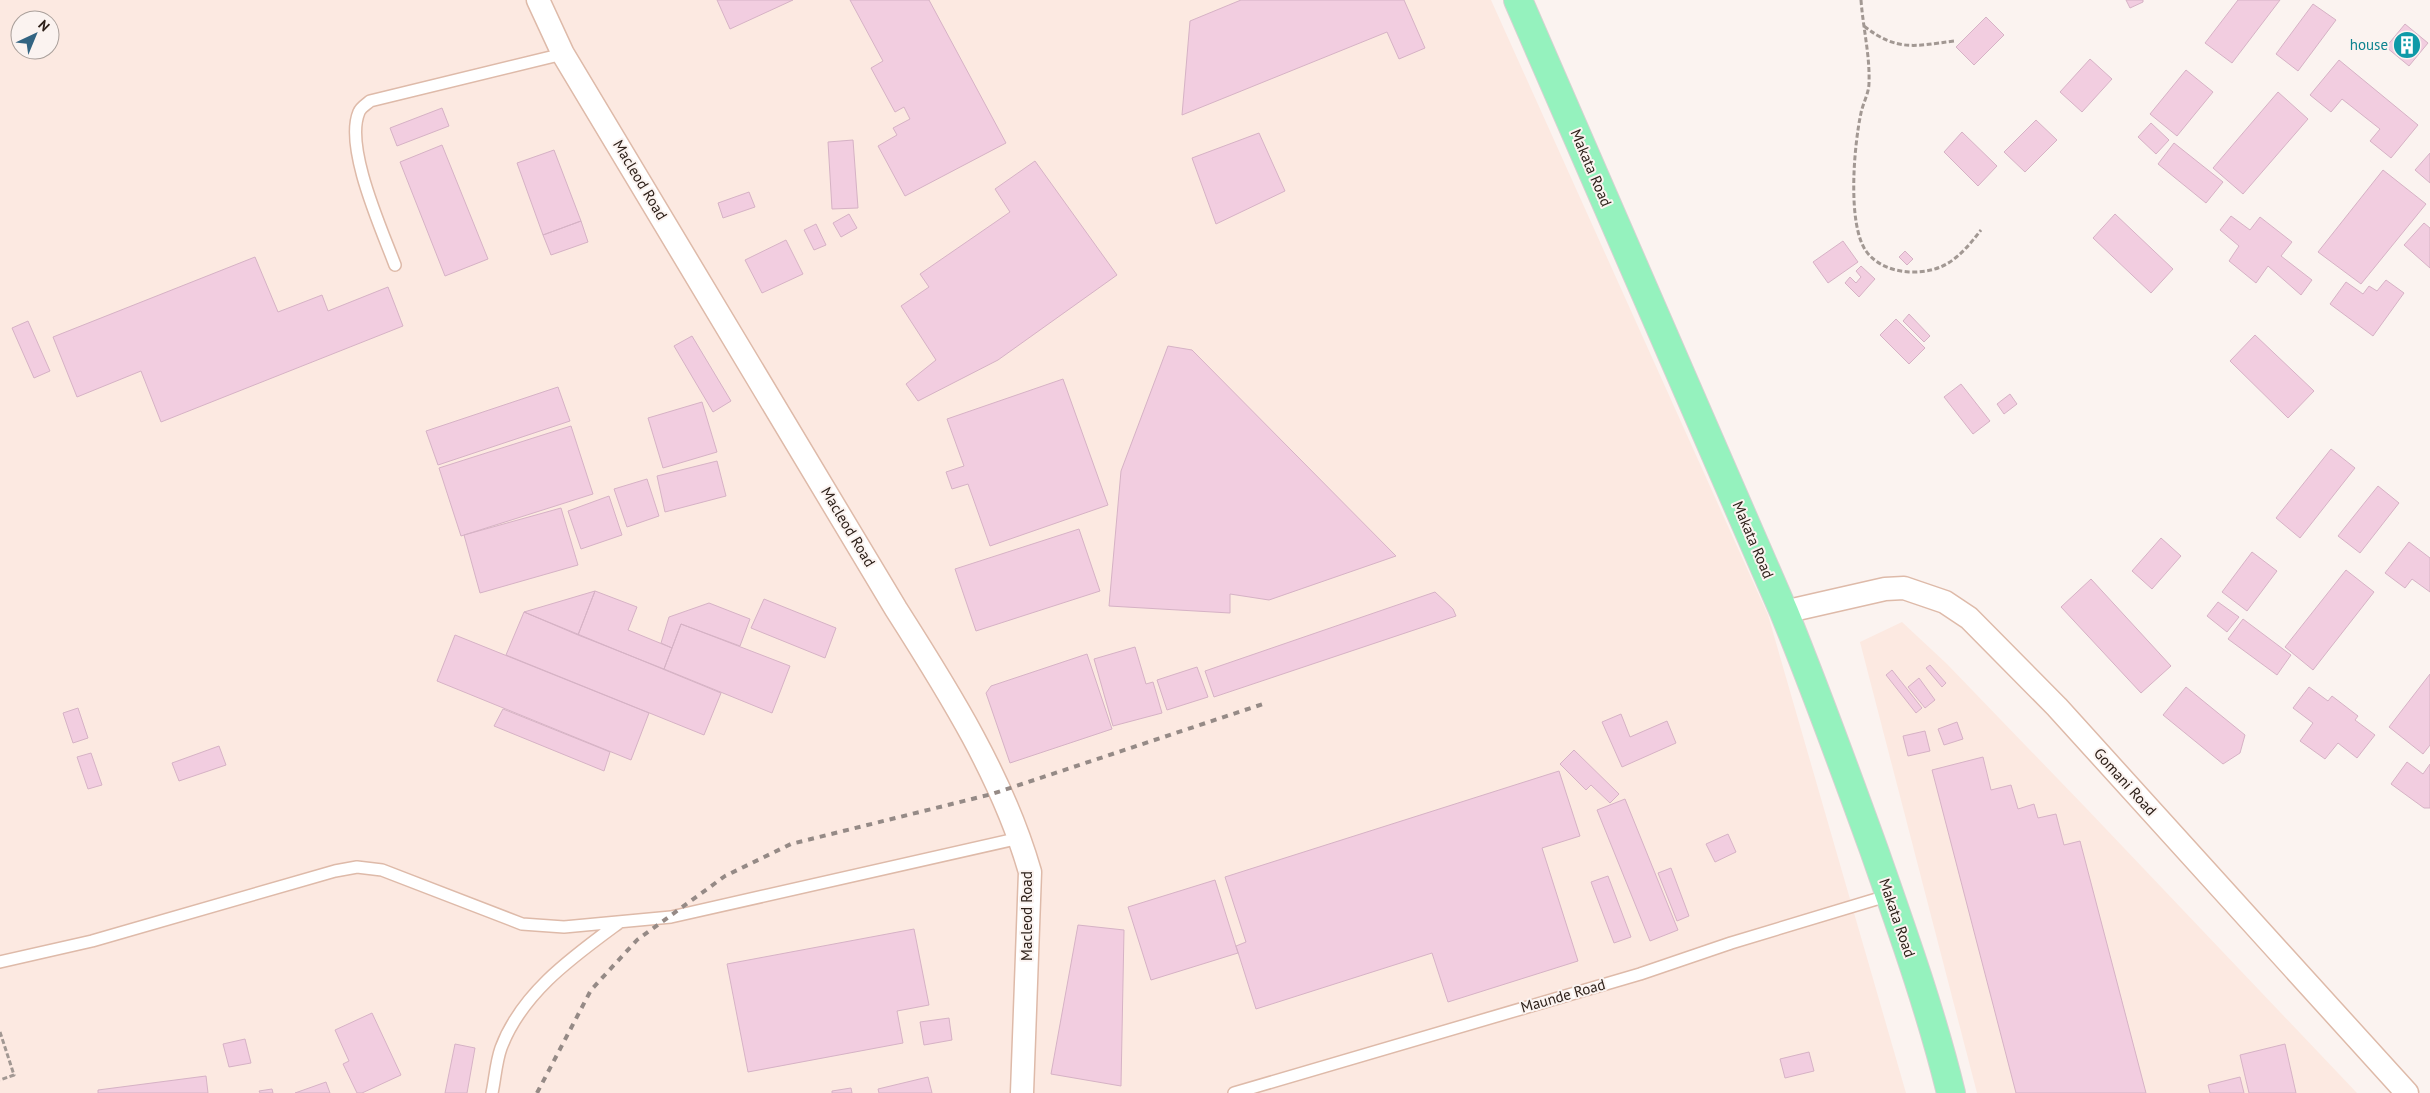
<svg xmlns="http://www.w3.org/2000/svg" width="2430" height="1093" viewBox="0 0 2430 1093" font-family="'PT Sans',sans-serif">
<rect width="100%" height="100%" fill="#fbf3f0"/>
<!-- built -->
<path fill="#fce9e1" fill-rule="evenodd" d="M0,0H1491L1768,615L1906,1093H0ZM20,20H50V50H20Z
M1902,622L1947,664L2086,808L2357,1093H1977L1860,642Z"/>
<!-- building -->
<path fill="#f2cde0" stroke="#d6b2c5" d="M717,0H793L730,29Z
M850,0H929L1006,143L905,196L878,146L897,135L893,128L910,119L904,107L895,112L871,68L883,61Z
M1241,0H1404L1425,48L1399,59L1387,32L1182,115L1190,21Z
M2126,0H2143V2L2130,8Z
M2238,0H2280L2232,63L2205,43Z
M2313,4L2336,20L2298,71L2276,54Z
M1986,17L2004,35L1974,65L1956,47Z
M2405,24L2428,43L2409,66L2386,47Z
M2090,59L2112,79L2082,112L2060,92Z
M2339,60L2418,125L2391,158L2370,141L2380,129L2342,99L2331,112L2310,95Z
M2186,70L2213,92L2177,136L2150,114Z
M2278,92L2308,119L2243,194L2213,168Z
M442,108L449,126L397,146L390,128Z
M2036,120L2057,140L2025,172L2004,152Z
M2151,123L2169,140L2156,154L2138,137Z
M1962,132L1997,166L1978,186L1944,152Z
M1259,133L1285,191L1216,224L1192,158Z
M853,140L858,208L832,209L828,142Z
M2174,143L2223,182L2206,203L2158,164Z
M442,145L488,259L445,276L400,162Z
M554,150L581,221L543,235L517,163Z
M2430,153V183L2415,170Z
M1035,161L1117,275L998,360L918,401L906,384L936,360L901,306L929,287L920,274L1010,212L995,189Z
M2383,170L2426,204L2361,284L2318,252Z
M749,192L755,207L723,218L718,203Z
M849,214L857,228L841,237L833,223Z
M2115,214L2173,269L2151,293L2093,238Z
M2231,216L2250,230L2260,217L2292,242L2281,256L2312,280L2301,295L2268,266L2256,283L2229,261L2239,246L2220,230Z
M581,221L588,242L551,255L543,235Z
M2424,223L2430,228V268L2404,245Z
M816,224L826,245L814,250L804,230Z
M786,240L803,274L762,293L745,260Z
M1843,241L1858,262L1828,283L1813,262Z
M1905,251L1913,259L1907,265L1899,257Z
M255,257L278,312L322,295L328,311L388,287L403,326L161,422L141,371L77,397L53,337Z
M1861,266L1875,279L1859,297L1845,283L1850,277L1856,283L1861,277L1856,271Z
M2386,280L2404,293L2373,336L2330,304L2346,282L2363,294L2369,286L2377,291Z
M1909,314L1930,336L1924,342L1903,321Z
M1896,319L1925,348L1909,364L1880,335Z
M28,321L50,371L34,378L12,328Z
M2255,335L2314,391L2288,418L2230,361Z
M692,336L731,401L713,412L674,346Z
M1168,346L1192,350L1396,556L1269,600L1230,594V613L1109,606L1121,471Z
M1063,379L1108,505L990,546L968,484L952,489L946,472L964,466L947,419Z
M1961,384L1990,421L1973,434L1944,397Z
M558,387L570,421L438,465L426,431Z
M2010,394L2017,404L2004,414L1997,404Z
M702,402L717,452L663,468L648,418Z
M571,426L593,494L461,536L439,468Z
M2331,449L2355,468L2300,538L2276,518Z
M717,461L726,496L665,512L657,476Z
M647,479L659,516L627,527L614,489Z
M2378,486L2399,503L2360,553L2338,536Z
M609,496L622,535L581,549L568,511Z
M561,508L578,565L480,593L464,535Z
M1079,529L1100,591L976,631L955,569Z
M2161,538L2181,556L2152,589L2132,571Z
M2409,542L2430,558V592L2412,579L2405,588L2385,573Z
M2252,552L2277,571L2247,611L2222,592Z
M2346,570L2374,592L2313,670L2285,647Z
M2091,579L2171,666L2141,693L2061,607Z
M595,591L578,635L524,612Z
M595,591L637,607L628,630L672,648L664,669L578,635Z
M1435,592L1453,609L1456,616L1214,697L1205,671Z
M764,599L836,628L825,658L751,628Z
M2218,602L2239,617L2227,632L2207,616Z
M709,603L750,619L740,646L681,624L672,648L661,643L669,617Z
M524,612L721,693L704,735L506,655Z
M2243,619L2291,655L2277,675L2228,639Z
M681,624L790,666L772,713L664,669Z
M455,635L649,713L631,760L437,681Z
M1135,647L1146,684L1153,682L1162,713L1113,726L1094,659Z
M1087,654L1112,729L1010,763L986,693L991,686Z
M1930,665L1946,683L1942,687L1926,668Z
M1197,667L1208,697L1167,710L1157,680Z
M1892,670L1922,708L1916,713L1886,675Z
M2430,674V745L2423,754L2389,727Z
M1919,678L1935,700L1925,708L1908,687Z
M2186,687L2245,735L2240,753L2223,764L2163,715Z
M2309,687L2328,701L2332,696L2358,716L2355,720L2375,735L2357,758L2338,743L2325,759L2300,741L2313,723L2293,708Z
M78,708L88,738L73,743L63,713Z
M503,709L610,752L604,771L494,726Z
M1621,714L1630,737L1667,721L1676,743L1622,767L1602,722Z
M1957,722L1963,739L1944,745L1938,729Z
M1925,731L1930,751L1908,756L1903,736Z
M219,746L226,765L179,781L172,763Z
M1574,750L1619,794L1610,803L1591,785L1586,790L1560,764Z
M91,753L102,785L88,789L77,757Z
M1983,757L1991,790L2011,785L2018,809L2034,804L2038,818L2056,814L2064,845L2080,841L2146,1093H2016L1932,770Z
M2407,762L2423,774L2430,764V808H2424L2391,784Z
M1559,771L1580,836L1542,848L1578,961L1448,1002L1432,953L1256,1009L1236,946L1246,942L1225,877Z
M1625,799L1678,930L1650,941L1597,810Z
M1728,834L1736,852L1715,862L1706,844Z
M1671,868L1689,916L1677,921L1658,873Z
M1608,876L1631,937L1614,943L1591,882Z
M1215,880L1238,953L1151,980L1128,907Z
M1078,925L1124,930L1121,1086L1051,1074Z
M914,929L929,1005L897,1011L903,1043L748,1072L727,964Z
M372,1013L401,1075L362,1093H357L343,1064L349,1061L335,1030Z
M949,1018L952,1040L924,1045L920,1022Z
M245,1039L251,1063L229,1067L223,1044Z
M455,1044L475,1048L467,1093H445Z
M2285,1044L2296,1093H2249L2240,1055Z
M1809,1052L1814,1071L1785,1078L1780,1059Z
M206,1076L208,1093H98V1090Z
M928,1077L932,1093H879L878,1089Z
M2240,1077L2244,1093H2210L2208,1085Z
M326,1082L330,1093H295Z
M851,1088L852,1093H832V1091Z
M272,1089L273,1093H260L259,1091Z"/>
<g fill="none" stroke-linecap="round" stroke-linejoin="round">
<defs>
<path id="lane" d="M395,265C382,230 344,147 359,112C361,107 367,104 370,101L563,54
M0,962L92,941L335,871L357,867L382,870L522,924L564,927L671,917L1020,838
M492,1093C495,1079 496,1062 501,1048C522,992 574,956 620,922
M1234,1093L1640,974L1731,943L1890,895"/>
<path id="street" d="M538,0L563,54L896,609C949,692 1003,778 1030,872L1022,1093
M1784,612L1885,589L1904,588L1945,602L1969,618L2057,707L2407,1093"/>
<path id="primary" d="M1518,0L1784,612C1816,691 1845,770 1874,850C1902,930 1931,1011 1951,1093"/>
</defs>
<!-- lane casing -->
<use href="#lane" stroke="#debaa9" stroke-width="14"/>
<!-- street casing -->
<use href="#street" stroke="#debaa9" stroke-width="25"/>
<!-- primary casing -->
<use href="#primary" stroke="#d5d2d1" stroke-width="30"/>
<!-- path -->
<path stroke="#a29893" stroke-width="3" stroke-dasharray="5 2.5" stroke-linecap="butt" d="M1861,0C1863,28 1870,55 1869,83C1869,93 1863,103 1861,113C1854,145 1847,224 1866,251C1876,265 1893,271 1909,272C1945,273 1960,257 1981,230
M1864,26C1897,52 1915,46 1954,41
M0,1032L14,1075L0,1080"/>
<!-- lane -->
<use href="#lane" stroke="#fff" stroke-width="11"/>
<!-- street -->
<use href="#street" stroke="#fff" stroke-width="22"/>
<!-- primary -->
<use href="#primary" stroke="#95f2be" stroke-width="28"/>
<!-- rail -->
<path stroke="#958a86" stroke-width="4" stroke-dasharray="6 6" stroke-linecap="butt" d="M537,1093L591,990L637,940L725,876L791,844L992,794L1263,704"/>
</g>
<!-- icons -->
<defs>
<symbol id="building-disc" viewBox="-11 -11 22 22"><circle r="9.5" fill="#0f9aa8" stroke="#fbf3f0"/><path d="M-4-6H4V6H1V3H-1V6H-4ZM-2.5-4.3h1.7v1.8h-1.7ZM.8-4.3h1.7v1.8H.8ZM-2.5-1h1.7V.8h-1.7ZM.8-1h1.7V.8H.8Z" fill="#fff"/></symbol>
</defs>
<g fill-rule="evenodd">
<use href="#building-disc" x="2391" y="29" width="32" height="32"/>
</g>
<g text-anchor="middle" stroke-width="4" stroke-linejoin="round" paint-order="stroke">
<!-- culture labels -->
<g font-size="15" fill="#0d838f" stroke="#fbf3f0" text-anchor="end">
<text x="2388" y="50">house</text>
</g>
<!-- street labels -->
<g font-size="15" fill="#2d2019" stroke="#fbf3f0">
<text transform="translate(1591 168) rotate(67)" y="5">Makata Road</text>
<text transform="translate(640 180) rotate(59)" y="5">Macleod Road</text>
<text transform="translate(848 527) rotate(59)" y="5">Macleod Road</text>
<text transform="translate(1753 540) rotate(67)" y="5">Makata Road</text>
<text transform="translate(2125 782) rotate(48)" y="5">Gomani Road</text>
<text transform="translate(1027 916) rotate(-90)" y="5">Macleod Road</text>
<text transform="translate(1897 918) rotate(71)" y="5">Makata Road</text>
<text transform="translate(1563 996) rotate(-16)" y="5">Maunde Road</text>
</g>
</g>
<!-- north arrow -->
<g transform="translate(35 35) rotate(44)"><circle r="24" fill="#fbf3f0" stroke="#a99f9a"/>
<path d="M0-4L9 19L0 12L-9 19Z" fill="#326482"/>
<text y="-8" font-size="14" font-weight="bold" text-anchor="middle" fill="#2d2019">N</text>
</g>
</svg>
